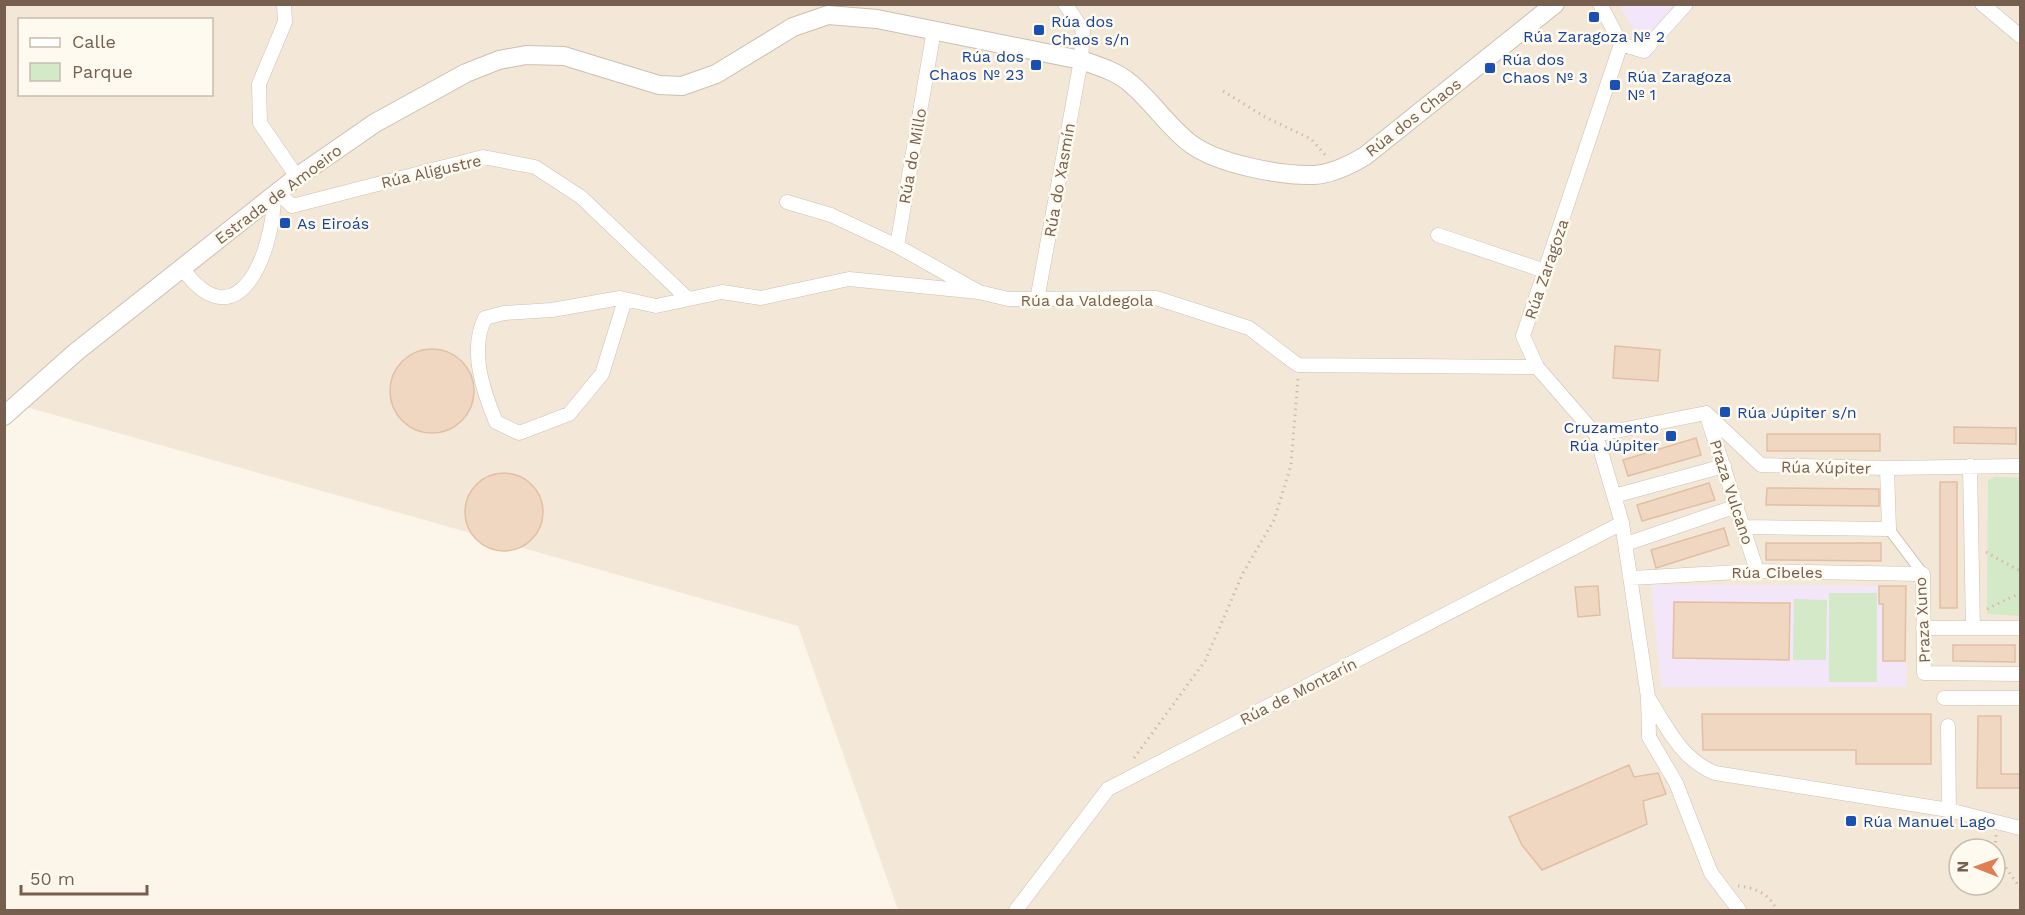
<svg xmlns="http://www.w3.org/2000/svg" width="2025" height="915" viewBox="0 0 2025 915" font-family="'Work Sans',sans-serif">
<rect width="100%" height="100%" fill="#fcf6ea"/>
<!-- residential -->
<path fill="#f3e8d8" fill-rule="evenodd" d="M4,5H2020V910H898L798,626L5,401ZM20,20H212V94H20ZM1959,849H1995V885H1959Z"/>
<!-- education -->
<path fill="#f3e6f8" d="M1619,5H1680L1649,39L1641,42Z
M1651,585L1906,586V687H1661Z"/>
<!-- green -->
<path fill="#d3e9c8" d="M1995,477L2020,478V616L1987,614L1988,480Z
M1829,593H1877V682H1829Z
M1794,599L1827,600L1826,660H1793Z"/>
<!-- building -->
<path fill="#f0d7c2" stroke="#e2bfa3" stroke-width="1.5" d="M1615,346L1660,350L1658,381L1613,378Z
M390 391a42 42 0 1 1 84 0a42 42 0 1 1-84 0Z
M1954,427L2016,428V444L1954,443Z
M1767,434H1880V451H1767Z
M1696,438L1701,455L1628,476L1623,460Z
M465 512a39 39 0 1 1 78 0a39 39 0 1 1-78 0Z
M1940,482H1957V608H1940Z
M1709,483L1715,500L1642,521L1637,505Z
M1767,488L1879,489V506L1766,505Z
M1724,528L1729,545L1656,568L1651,550Z
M1766,543H1881V561L1766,560Z
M1598,586L1600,615L1578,617L1575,587Z
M1879,586H1906L1905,661H1883V604H1879Z
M1674,602L1790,603L1789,660L1673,658Z
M1953,645H2015V662L1953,661Z
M1702,714H1931V764H1856V750H1703Z
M1978,716H2001V774H2020V788H1977Z
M1629,765L1634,777L1658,773L1666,794L1643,801L1647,824L1542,870L1522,845L1509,817Z"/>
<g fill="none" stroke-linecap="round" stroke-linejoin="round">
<defs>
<path id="pedestrian" d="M1889,529L1923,574"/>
<path id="minor" d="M284,4L285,22L259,84L260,123L297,177
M1600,4L1621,44L1523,336L1537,367L1596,435L1622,523L1648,697L1649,737L1676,783L1711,873L1739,910
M1982,4L2020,36
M1621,44L1644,51L1686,4
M278,192L292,206L483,157L535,167L581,197L687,298
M787,202L831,215L897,246L979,292L1008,299L1156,298L1249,328L1298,365L1537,367
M1438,235L1545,271
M897,246L934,30
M182,268C239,346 274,249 274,195
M625,300L602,374L569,414L519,433L496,422C483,391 469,350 485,318L504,313L552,310L620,298L656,306L722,292L761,298L849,279L979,292
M1037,300L1081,60L1083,30L1065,4
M1706,413L1761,465L1887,468L2020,466
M1707,416L1757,571
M1596,435L1706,413
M1970,466L1973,628
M1614,496L1724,466
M1744,527L1889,529L1887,468
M1626,544L1737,506
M1631,578L1757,571L1923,574L1924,673L2020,674
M1923,628H2020
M1944,698H2020
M1649,699C1668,729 1681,759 1715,773L1949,810L2020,828
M1948,726L1949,810
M1016,910L1108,789L1622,523"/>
<path id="tertiary" d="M4,416L76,352L297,177L375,123L466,73L499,60L526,55L564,56L659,85L682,86L716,74L793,27L828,15L877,19L1081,60C1098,66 1116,71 1130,83C1152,101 1168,127 1191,144C1218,164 1281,176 1314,175C1331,174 1350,165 1365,156L1555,4"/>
</defs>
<!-- pedestrian casing -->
<use href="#pedestrian" stroke="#cebfb0" stroke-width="12"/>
<!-- minor casing -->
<use href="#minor" stroke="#cebfb0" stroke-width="15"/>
<!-- tertiary casing -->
<use href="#tertiary" stroke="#cebfb0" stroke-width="20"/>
<!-- path -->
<path stroke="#d6bba5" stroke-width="3" stroke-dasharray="1.5 4.5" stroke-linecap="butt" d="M1223,91L1265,117L1311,139L1327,157
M1986,552L2020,571
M1987,609L2020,593
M1134,758L1205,661L1243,573L1274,520L1291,465L1298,378
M1996,835L1995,852L2020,888
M1738,886C1753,887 1771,894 1776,910"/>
<!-- pedestrian -->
<use href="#pedestrian" stroke="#fff" stroke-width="10"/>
<!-- minor -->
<use href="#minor" stroke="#fff" stroke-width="14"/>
<!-- tertiary -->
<use href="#tertiary" stroke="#fff" stroke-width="18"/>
</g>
<!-- markers -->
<g fill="#1a4fb4" stroke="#fefaf0" stroke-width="2">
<rect x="1588" y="11" width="12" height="12" rx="3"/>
<rect x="1033" y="24" width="12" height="12" rx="3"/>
<rect x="1030" y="59" width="12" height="12" rx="3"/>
<rect x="1484" y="62" width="12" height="12" rx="3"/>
<rect x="1609" y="79" width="12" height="12" rx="3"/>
<rect x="279" y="217" width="12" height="12" rx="3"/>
<rect x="1719" y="406" width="12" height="12" rx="3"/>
<rect x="1665" y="430" width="12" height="12" rx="3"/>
<rect x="1845" y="815" width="12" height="12" rx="3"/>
</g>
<g text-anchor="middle" stroke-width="5" stroke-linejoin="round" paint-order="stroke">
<!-- transit labels -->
<g font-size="16" fill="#164399" stroke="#fefaf0" text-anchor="start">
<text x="1051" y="27">Rúa dos<tspan x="1051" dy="18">Chaos s/n</tspan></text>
<text x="1594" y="42" text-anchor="middle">Rúa Zaragoza Nº 2</text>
<text x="1024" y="62" text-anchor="end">Rúa dos<tspan x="1024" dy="18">Chaos Nº 23</tspan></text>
<text x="1502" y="65">Rúa dos<tspan x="1502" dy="18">Chaos Nº 3</tspan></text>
<text x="1627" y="82">Rúa Zaragoza<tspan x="1627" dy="18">Nº 1</tspan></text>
<text x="297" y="229">As Eiroás</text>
<text x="1737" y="418">Rúa Júpiter s/n</text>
<text x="1659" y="433" text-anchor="end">Cruzamento<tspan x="1659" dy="18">Rúa Júpiter</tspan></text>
<text x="1863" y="827">Rúa Manuel Lago</text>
</g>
<!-- street labels -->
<g font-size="16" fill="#765f4e" stroke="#fefaf0">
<text transform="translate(1413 117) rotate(-38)" y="6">Rúa dos Chaos</text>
<text transform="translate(912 156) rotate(-80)" y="6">Rúa do Millo</text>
<text transform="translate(431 171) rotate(-13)" y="6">Rúa Aligustre</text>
<text transform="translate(1059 180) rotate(-80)" y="6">Rúa do Xasmín</text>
<text transform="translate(278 194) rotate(-37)" y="6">Estrada de Amoeiro</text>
<text transform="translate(1546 269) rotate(-71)" y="6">Rúa Zaragoza</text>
<text x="1087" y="306">Rúa da Valdegola</text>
<text transform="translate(1826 467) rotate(1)" y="6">Rúa Xúpiter</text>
<text transform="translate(1732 492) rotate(72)" y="6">Praza Vulcano</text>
<text x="1777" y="578">Rúa Cibeles</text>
<text transform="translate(1922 620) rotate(-93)" y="6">Praza Xuno</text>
<text transform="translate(1298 691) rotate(-27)" y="6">Rúa de Montarín</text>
</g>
</g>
<!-- border -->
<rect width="2025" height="915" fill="none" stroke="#765f4e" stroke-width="12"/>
<!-- legend -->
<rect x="18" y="18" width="195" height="78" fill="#fefaf0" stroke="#c8bcaf" stroke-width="1.5"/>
<rect x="30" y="38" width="30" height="9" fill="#ffffff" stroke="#c8bcaf" stroke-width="1.5"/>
<text x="72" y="48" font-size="18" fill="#765f4e">Calle</text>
<rect x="30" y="63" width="30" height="18" fill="#d3e9c8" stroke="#c8bcaf" stroke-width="1.5"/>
<text x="72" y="78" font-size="18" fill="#765f4e">Parque</text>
<!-- north arrow -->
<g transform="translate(1977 867) rotate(271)"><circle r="28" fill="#fefaf0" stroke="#c8bcaf" stroke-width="1.5"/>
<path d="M0-4.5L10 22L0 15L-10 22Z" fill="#e07d54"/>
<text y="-9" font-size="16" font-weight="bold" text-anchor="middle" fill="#765f4e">N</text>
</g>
<!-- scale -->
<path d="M21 885v9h126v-9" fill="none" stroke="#765f4e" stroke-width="3"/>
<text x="30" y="885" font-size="18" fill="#765f4e" stroke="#fefaf0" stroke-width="4.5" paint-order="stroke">50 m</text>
</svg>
